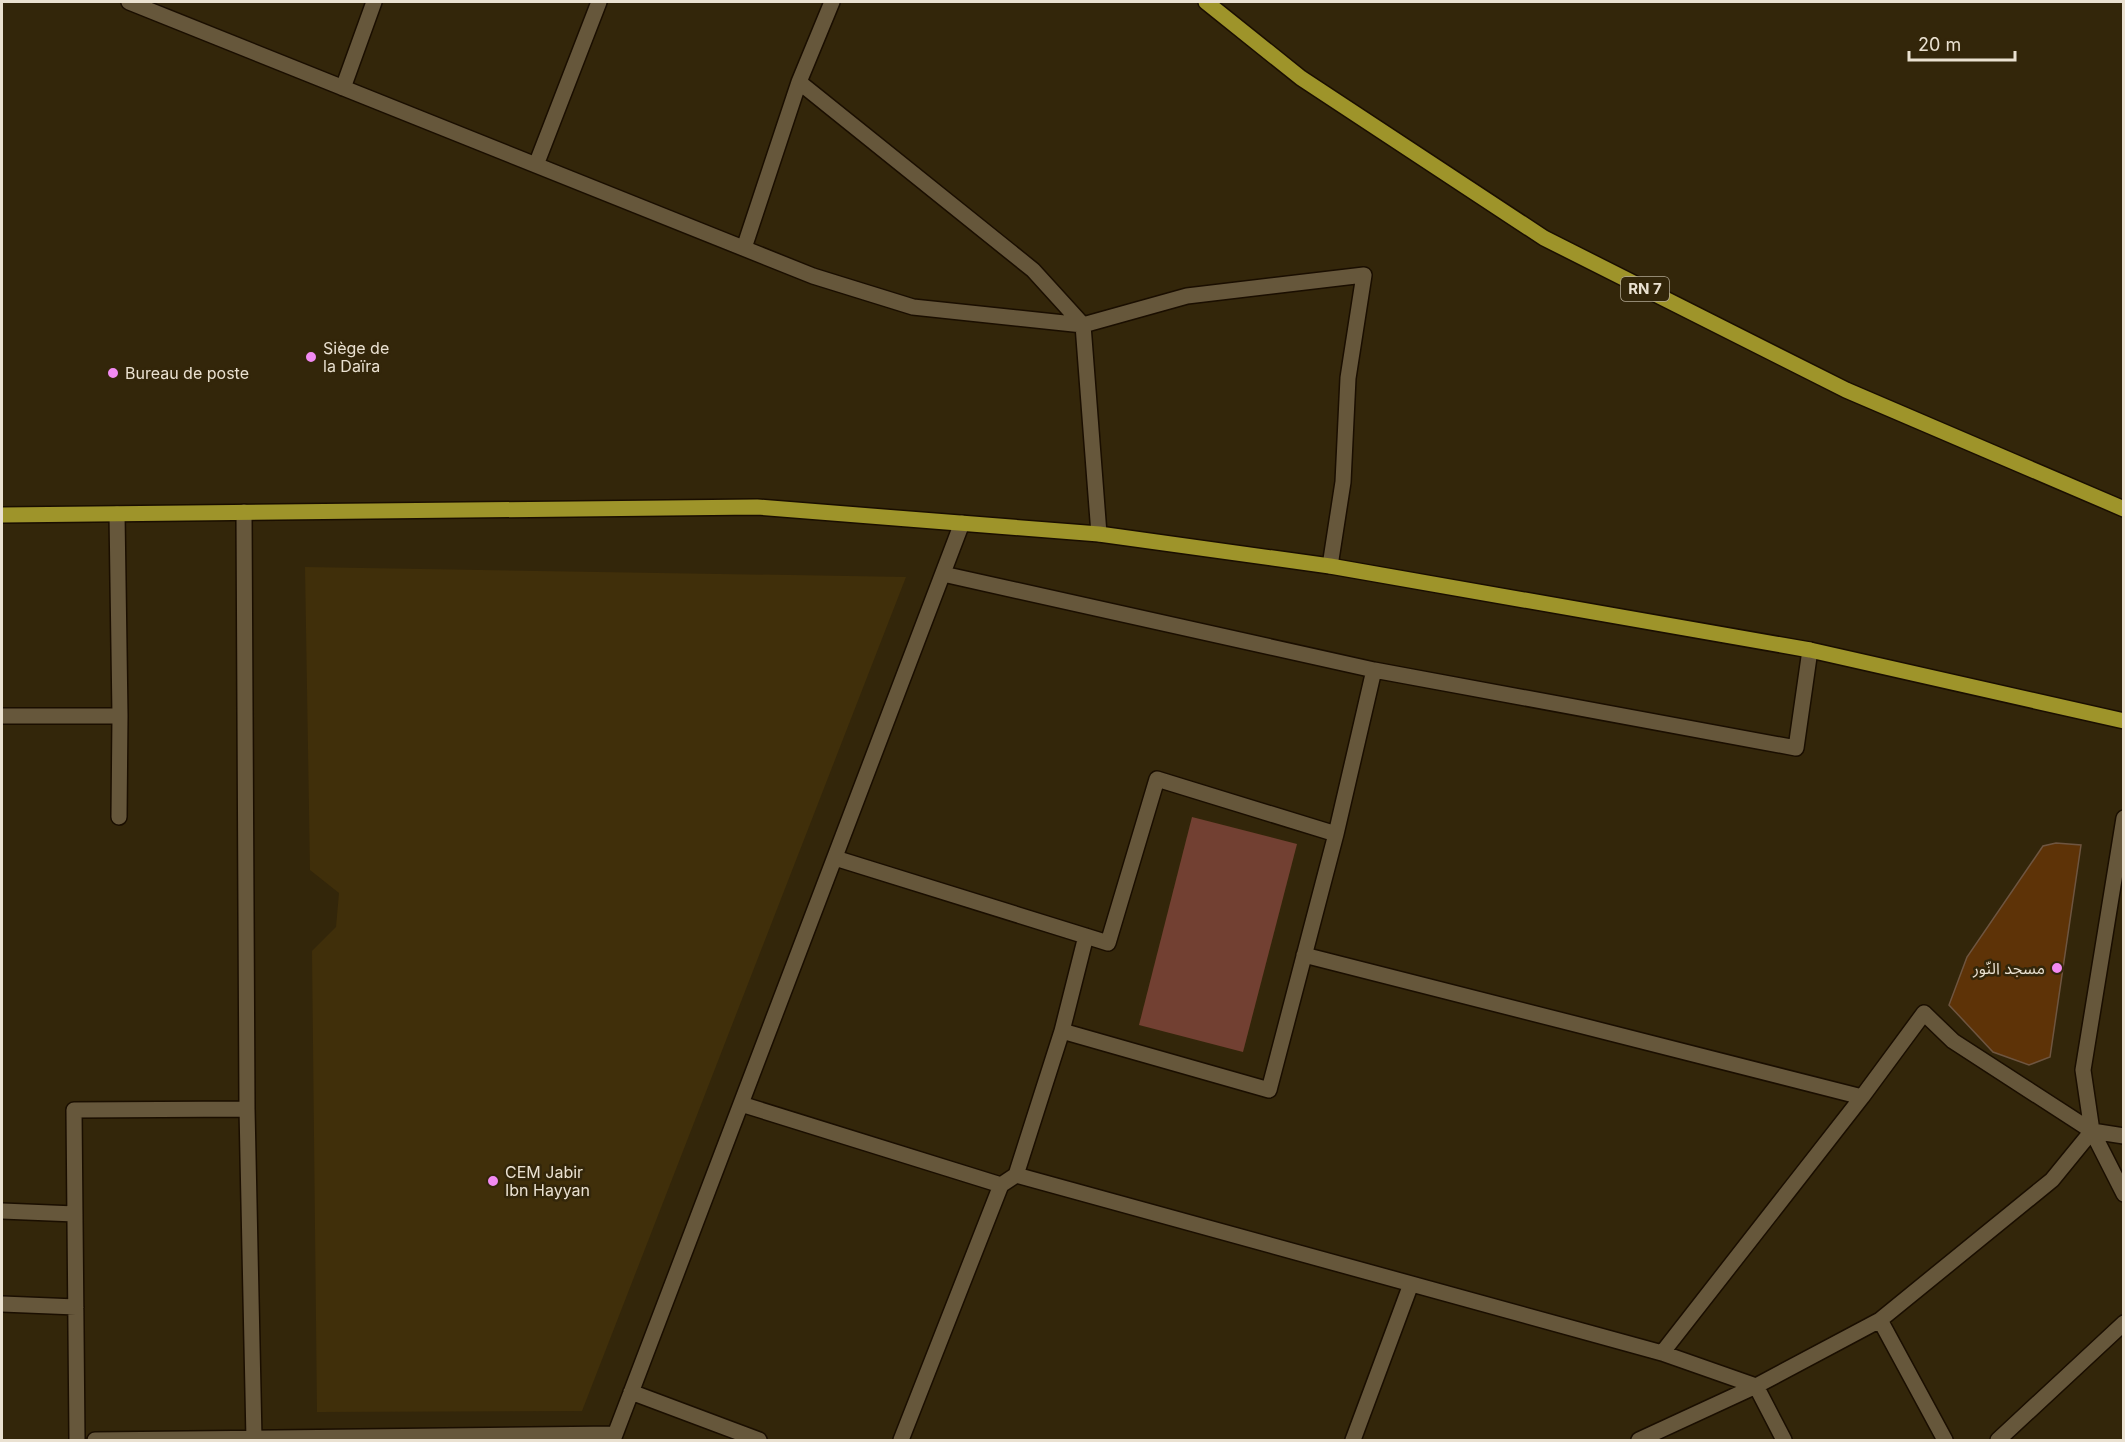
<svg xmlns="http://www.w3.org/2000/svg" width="2125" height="1442" viewBox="0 0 2125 1442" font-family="Inter,'Noto Sans Arabic',sans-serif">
<rect width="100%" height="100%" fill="#33260a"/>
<!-- built -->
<path fill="#402f0a" d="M305,567L906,577L582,1411L317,1412L312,951L336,927L339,893L310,870Z"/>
<!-- green -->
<path fill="#724032" d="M1192,817L1297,844L1243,1052L1139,1025Z"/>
<!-- building -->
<path fill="#5e3307" stroke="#6e5540" stroke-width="1.5" d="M2056,843L2081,845L2050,1057L2029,1065L1993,1052L1949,1005L1967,957L2043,846Z"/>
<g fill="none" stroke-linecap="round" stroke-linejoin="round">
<defs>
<path id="minor" d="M129,2L813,276L913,307L1083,325L1187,296L1364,275L1348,378L1343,482L1330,566
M799,82L1033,270L1083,325L1099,534
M343,88L374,2
M536,165L599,2
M744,248L799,82L832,2
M244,512L247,1109L254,1439
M117,514L120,716L119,817
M943,574L1374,670L1796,748L1810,650
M2,716H120
M2124,818L2083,1070L2092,1131L2124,1194
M835,858L1108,943L1157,779L1336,834L1374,670
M1304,955L1862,1097
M1062,1031L1269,1090L1336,834
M741,1104L1001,1185
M1016,1175L1662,1353L1756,1386L1784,1440
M2,1211L75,1214
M2,1304L76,1307
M1880,1320L1945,1440
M1662,1353L1862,1097L1924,1013L1953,1041L2092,1131L2124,1136
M631,1392L759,1440
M77,1440L74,1110L247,1109
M95,1440L615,1434
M613,1440L962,523
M901,1440L1001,1185L1016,1175L1062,1031L1086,936
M1353,1440L1411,1284
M1639,1440L1756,1386L1880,1320L2052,1180L2092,1131
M1998,1440L2124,1323"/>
<path id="major" d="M1206,2L1301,78L1544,238L1846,390L2124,509
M2,515L757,507L1099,534L1330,566L1810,650L2124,721"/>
</defs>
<!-- minor casing -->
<use href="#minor" stroke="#1a0e00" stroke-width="18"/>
<!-- major casing -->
<use href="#major" stroke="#1a0e00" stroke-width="18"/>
<!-- minor -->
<use href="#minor" stroke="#66573b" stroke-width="15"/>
<!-- major -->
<use href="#major" stroke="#9e942a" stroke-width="15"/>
</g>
<!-- markers -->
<g fill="#f28af2" stroke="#33260a" stroke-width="2">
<circle cx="311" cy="357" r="6"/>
<circle cx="113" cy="373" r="6"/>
<circle cx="2057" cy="968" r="6"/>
<circle cx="493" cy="1181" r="6"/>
</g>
<g text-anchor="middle" stroke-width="5" stroke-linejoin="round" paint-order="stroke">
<!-- shield labels -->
<rect fill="#33260a" stroke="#b3a995" stroke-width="1.5" x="1621" y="277" width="48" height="24" rx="4.5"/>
<g font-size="15" font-weight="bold" fill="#eae1d1">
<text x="1645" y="294">RN 7</text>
</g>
<!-- poi labels -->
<g font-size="16" fill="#eae1d1" stroke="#33260a" text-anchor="start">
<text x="323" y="354">Siège de<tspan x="323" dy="18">la Daïra</tspan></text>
<text x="125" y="379">Bureau de poste</text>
<text x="2045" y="974" text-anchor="end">مسجد النّور</text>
<text x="505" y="1178">CEM Jabir<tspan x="505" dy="18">Ibn Hayyan</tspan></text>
</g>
</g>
<!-- border -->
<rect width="2125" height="1442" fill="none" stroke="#eae1d1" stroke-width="6"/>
<!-- scale -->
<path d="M1909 51v9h106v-9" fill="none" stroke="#eae1d1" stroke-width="3"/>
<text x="1918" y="51" font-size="18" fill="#eae1d1" stroke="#33260a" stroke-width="4.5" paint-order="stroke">20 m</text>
</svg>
